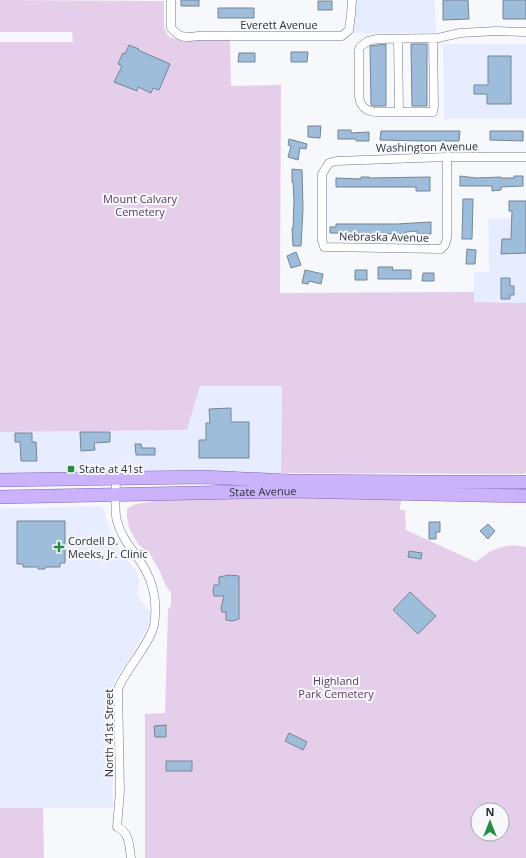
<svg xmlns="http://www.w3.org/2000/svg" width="526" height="858" viewBox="0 0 526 858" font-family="'Open Sans',sans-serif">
<rect width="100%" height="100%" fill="#f6f8fc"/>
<!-- built -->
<path fill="#e7edff" d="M354,0H435L436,33H351L354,27Z
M443,44H526V119H444Z
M488,218H526V303L474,302V272H489Z
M200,386H282L281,473L188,472L0,473V432L187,430Z
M100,506L105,510L106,520L113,539L122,555L135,568L139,579V587L136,593L150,613L149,624L127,663L114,681L112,696L113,808H0V509L13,508Z"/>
<!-- green -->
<path fill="#e5cee9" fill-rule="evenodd" d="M0,0L164,1V28L169,37L180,40H230L231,86L281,85L280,293L474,292V302L526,303V472L524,474L281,473L282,386H200L187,430L0,432V42H73L72,32H0Z
M315,497L401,498L400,510H405L406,530L476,562C490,549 507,542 526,547V858H145V714L165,713L168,610L171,605V593L166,586L160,572L150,554L138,544L129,528L127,517V509L133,505L169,498ZM478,810H502V834H478Z
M0,808H43L44,858H0Z"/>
<!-- building -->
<path fill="#9dbddb" stroke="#748595" d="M181,0H199V6H181Z
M443,0H468L469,19L443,20Z
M503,0H526V19H503Z
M318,1H332V10H318Z
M218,8H254V18H218Z
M386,44V106H373L371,105L370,46Z
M411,44H427V106H412Z
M129,45L139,49L138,50L170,64L159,90L153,88L151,93L138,87L137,91L114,82L122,66L118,64L123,53L125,54Z
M291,52H308L307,62H291Z
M239,53H255V62H238Z
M488,56H511V104H487V94H474V85H488Z
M308,126H321L320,138L308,137Z
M338,130H351V133L369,132V141H356V139H338Z
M381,131H460L459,141H422L380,140Z
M490,131H523V141L490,140Z
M289,139L307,144L306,149L300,148L298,160L288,157L291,146L288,145Z
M292,169L302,170L303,209L301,246H293L292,228H293L294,201L293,182H292Z
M460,176L476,178L501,177V178H514V176H523V186L501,187V190L492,191V186H460Z
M361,177H369V178L430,177V191H416V187H336V178L361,179Z
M463,199H473L472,239H462Z
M509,201H526V253L501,254L502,239H511L512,211H509Z
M431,222V234H417V231L406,232V234L330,233V227H336V224H397Z
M467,249L476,250L475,264H466Z
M296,252L301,265L291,268L287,256Z
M378,267H393L392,270H411V279H378Z
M305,270L323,274L321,284L309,281L308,284L302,283Z
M355,270H367V280H355Z
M423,273H434V281H422Z
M501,278H510V286H514V295H510V299H501Z
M231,408V422H249V458H199V440H206V423H210L209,409Z
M80,432H110V442L94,443L95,450L81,451Z
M15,433H32V442H36L37,461H21L20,442H15Z
M135,444H141L142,448H155V455H136Z
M17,521H65V563H60V567H45V569H38V567H23V564H17Z
M429,522H440V532H436V539H429Z
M488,524L495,531L488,539L480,531Z
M409,551L422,553L421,559L408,557Z
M229,575L239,576V619L232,621L226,620V612H222L221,608L224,596H214L213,591L214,585H219V577Z
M410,592L436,616L418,634L393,610Z
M166,725V737H155L154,726Z
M289,733L307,742L303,750L285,741Z
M166,761H192V771H166Z"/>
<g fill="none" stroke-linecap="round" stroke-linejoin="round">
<defs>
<path id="street" d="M171,0V28C180,38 185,38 198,36H342L349,30L351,15L352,0
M433,38L434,106L433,112H376C365,111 360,106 359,96V50L360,47L368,41L377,39L438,38L460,33L496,31L526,32
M398,39L399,112
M447,157V238L445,245L441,249L324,247L322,240V174L329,163L336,161L447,157H526
M116,478C116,489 114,512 117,521C122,541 137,554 146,571C155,588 157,607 154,625C150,644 126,669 118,689L120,791L117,827C130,833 129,845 131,858"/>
<g id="primary">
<path d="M0,480L203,477L290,481L420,482H526"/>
<path id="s1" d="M0,497L292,491L526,496"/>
</g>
</defs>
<!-- street casing -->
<use href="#street" stroke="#71778b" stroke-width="9"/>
<!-- primary casing -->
<use href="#primary" stroke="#7d65b6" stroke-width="14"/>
<!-- street -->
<use href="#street" stroke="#fff" stroke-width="8"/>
<!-- primary -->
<use href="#primary" stroke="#cbb3fc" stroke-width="13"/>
</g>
<!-- markers -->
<g fill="#288d42" stroke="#f6f8fc" stroke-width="1.5">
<rect x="67" y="465" width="8" height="8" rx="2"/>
<path d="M57 541h4v4h4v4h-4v4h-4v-4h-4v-4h4z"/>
</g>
<g text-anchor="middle" stroke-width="4" stroke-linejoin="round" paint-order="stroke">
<!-- street labels -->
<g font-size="11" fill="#2d3038" stroke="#f6f8fc">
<text x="279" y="29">Everett Avenue</text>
<text transform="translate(427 147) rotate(-1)" y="4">Washington Avenue</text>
<text transform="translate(384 237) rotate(1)" y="4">Nebraska Avenue</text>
<text dy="4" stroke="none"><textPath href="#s1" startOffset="263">State Avenue</textPath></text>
<text transform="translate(109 733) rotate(-90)" y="4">North 41st Street</text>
</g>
<!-- park labels -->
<g font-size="11" fill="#5e3965" stroke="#f6f8fc">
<text x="140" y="203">Mount Calvary<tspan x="140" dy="13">Cemetery</tspan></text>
<text x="336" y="685">Highland<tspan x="336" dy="13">Park Cemetery</tspan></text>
</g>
<!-- poi labels -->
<g font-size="11" fill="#2d3038" stroke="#f6f8fc" text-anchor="start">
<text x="79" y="473">State at 41st</text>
<text x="68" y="545">Cordell D.<tspan x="68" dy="13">Meeks, Jr. Clinic</tspan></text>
</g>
</g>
<!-- north arrow -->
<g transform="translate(490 822)"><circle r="19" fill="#f6f8fc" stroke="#a6a8ae"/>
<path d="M0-3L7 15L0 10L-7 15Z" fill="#288d42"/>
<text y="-6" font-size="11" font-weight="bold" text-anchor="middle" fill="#2d3038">N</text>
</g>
</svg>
